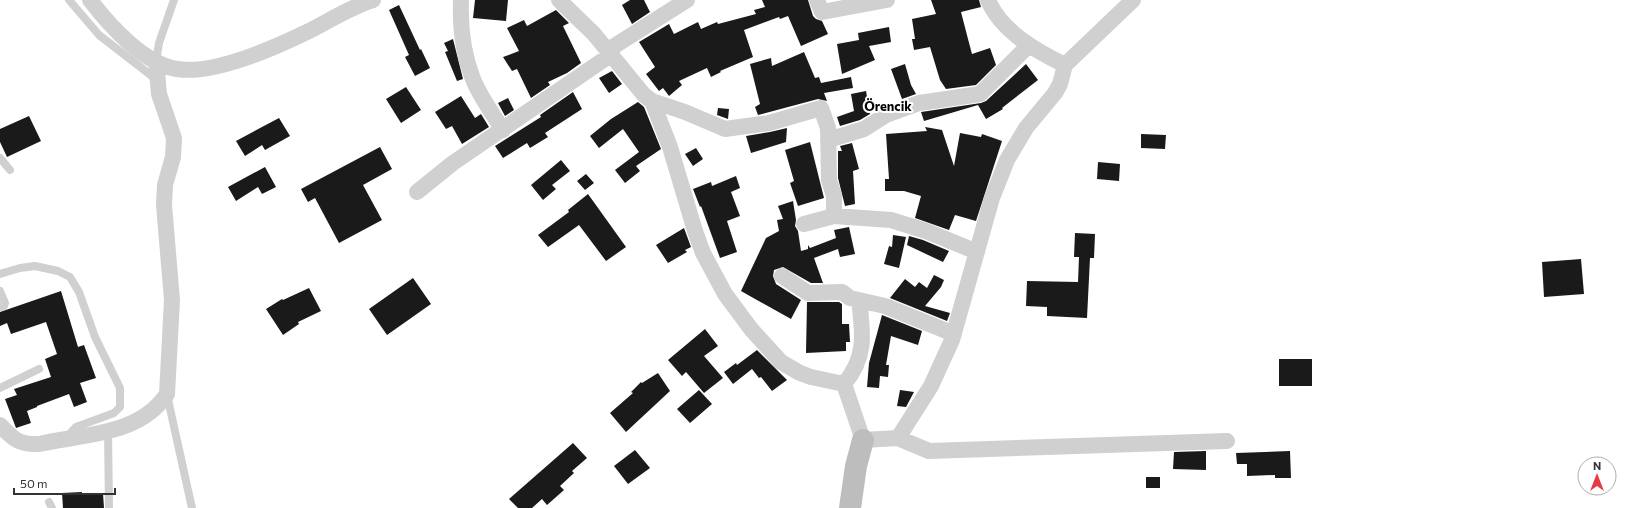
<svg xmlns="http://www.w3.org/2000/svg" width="1629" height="508" viewBox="0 0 1629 508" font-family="Commissioner,sans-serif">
<rect width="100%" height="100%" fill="#fff"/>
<!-- building -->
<path fill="#1a1a1a" d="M475,0H508L506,21L473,18Z
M630,0H644L650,12L632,24L622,5Z
M762,0H808L813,16L816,19L822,21L828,34L801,46L788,16L780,19L779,17L744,30L753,57L720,71L721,72L711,77L707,68L679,81L682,85L669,96L663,88L659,91L646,74L655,67L639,42L669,24L674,34L698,22L701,29L717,22L718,24L756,14L754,10L765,7Z
M931,0H979L981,7L961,12L968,39L972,54L990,48L996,65L976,85L946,89L940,80L930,47L914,50L912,39H915L912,19L936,14Z
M399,5L420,50L421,49L430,68L415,76L405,57L409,55L389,10Z
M556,10L569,23L563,26L581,63L567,73L548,82L550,85L531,98L517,69L512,71L503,57L519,51L507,28L524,20L527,26Z
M889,27L891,42L869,46L875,60L842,74L837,44L859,40L858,33Z
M453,39L463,79L457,81L445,52L448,51L444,43Z
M804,52L815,78L819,77L821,83L851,77L853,88L824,93L827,101L818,99L758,115L755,107L760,104L750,64L771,58L772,66Z
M905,64L911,85L916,94L902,99L891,69Z
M1026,64L1038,80L1002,108L1003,109L986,119L978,105L924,121L921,112L981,103L986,101Z
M612,71L622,84L609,93L599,78Z
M406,87L421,110L401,123L386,99Z
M866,91L870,114L860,120L840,126L837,117L854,111L851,94Z
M573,92L582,109L545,133L548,137L530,148L527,143L503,158L495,146L541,117L540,115Z
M461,96L475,118L481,114L489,127L462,144L452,126L446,129L435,112Z
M508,98L514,110L505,116L498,103Z
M638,102L644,107L661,149L636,166L640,171L625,183L615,170L639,152L623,129L599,148L590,136L611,119Z
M718,108L729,109L728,119L717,115Z
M29,116L41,141L7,157L0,142V129Z
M279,118L290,136L265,150L262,145L245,156L236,141Z
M925,127L942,130L954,166L960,133L981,137L982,134L1002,141L976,221L955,215L949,230L915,218L921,196L904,191H885V179H889L886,134L927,131Z
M787,128L786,142L751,153L746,136L770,132Z
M1141,134L1166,135L1165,149L1141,148Z
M810,142L824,198L798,206L790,183L794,181L785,150Z
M852,143L859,169L853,171L855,204L845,206L838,178V151H842L840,146Z
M380,147L392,169L363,185L382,220L339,243L315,198L308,202L301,189Z
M696,148L703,159L693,166L685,154Z
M561,160L570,171L552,185L556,189L543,200L531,185Z
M1098,162L1120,164L1119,181L1097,179Z
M265,167L276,187L262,194L258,187L236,201L228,187Z
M586,174L594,183L585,190L577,181Z
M736,176L740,188L731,192L740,216L727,221L737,252L720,258L701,206L700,207L693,189L711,182L712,186Z
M588,194L626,247L606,261L579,225L548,247L538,235L569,212L568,210Z
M793,201L796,220L795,226L798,231L801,251L808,249V245L810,248L836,238L834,230L849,227L855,254L840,257L838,249L814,258L823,283H811L783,267L774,270L773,276L776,284L801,300L791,319L741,291L766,238L779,231L777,220L783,219L778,206Z
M684,228L691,247L685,250L687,252L668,263L656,245Z
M1075,233L1095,234L1094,258H1090L1087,318L1047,316V307L1026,306L1027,281L1078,282L1079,257H1074Z
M893,235L906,237L899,268L884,264L889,246L892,247Z
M909,236L923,240L949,251L943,262L907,245Z
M1581,259L1584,294L1544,297L1542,262Z
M934,275L944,280L941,287L925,306L950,313L947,321L890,298L905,279L915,287L919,282L927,288Z
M413,278L431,304L387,335L369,309Z
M309,288L321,311L298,322L299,324L283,335L266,309L282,299L283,300Z
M61,291L78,347L84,345L96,378L80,383L87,402L74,407L69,394L37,406V407L27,411L31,423L16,428L5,399L17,395L14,389L51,377L45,359L57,354L46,322L11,334L7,323L0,326V312Z
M807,302H839L842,304V324H849L850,342H846V351L806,353Z
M882,315L922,331L918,345L891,336L886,365H889L888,377L880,376L879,388L867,387L869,363Z
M705,329L718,346L704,356L723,378L704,393L686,372L682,376L668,360Z
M757,350L787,380L772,391L761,377L759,378L752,369L733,384L724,372L736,363L737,365Z
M1279,359H1312V386H1279Z
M658,373L670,391L626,432L610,413L633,393L631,392L641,382L642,383Z
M699,390L712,404L690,423L677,409Z
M900,390L914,392L906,407L897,406Z
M573,443L587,458L572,471L574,473L560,486L564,490L547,505L542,499L532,508H518L509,499Z
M635,450L650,468L628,484L614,466Z
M1206,451V470L1173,469L1174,452Z
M1290,451L1291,478H1275V475L1247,476V464H1237L1236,453Z
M1146,477H1160V488H1146Z
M82,492V494L103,493L104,508H63L62,493Z"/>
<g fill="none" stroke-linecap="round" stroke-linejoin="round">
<!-- lane -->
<path stroke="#d0d0d0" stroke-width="8" d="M69,0L99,35L157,80
M156,61L159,43L174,0
M0,158L10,170
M0,274L20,268L35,266L58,271L70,277L79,292L95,337L120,388V407L114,413L76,427L67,437
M0,291L5,303L4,306L0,307
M0,388L39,369
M167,395L192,508
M108,431L109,508
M49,502L52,508"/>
<!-- street -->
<path stroke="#d0d0d0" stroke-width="16" d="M90,0C109,25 144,64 177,69C214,75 274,48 307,32C329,21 350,7 373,0
M461,0C460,26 463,54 473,79C480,97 493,114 503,130
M559,0L594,34L644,95L652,101L670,147L695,231L703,253L725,294L751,329L781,362L800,373L811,377L844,384
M817,0L822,12L887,0
M988,0C1001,31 1036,51 1065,65
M608,50L687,0
M652,101L685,112L725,129L769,123L821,108L828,128L829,180L834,196V216
M828,140L864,129L886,115L919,103L980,94L1029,45
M417,192L453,163L612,54
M804,224L834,216L891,220L926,231L977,252
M782,276L808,293L842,292L850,298L885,306L954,334
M844,384L863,440L898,438L931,386L952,340L992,198L1007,160L1026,128L1055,93L1060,84L1065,65L1133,0
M844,384C867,357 863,333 859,300
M0,425C13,439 19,445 39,444C83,434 139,436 167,394L172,300L164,205L165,185L173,157L174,138L159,94L156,61
M898,438L929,451L1227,441"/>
<!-- secondary -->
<path stroke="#bdbdbd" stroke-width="22" d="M850,508L856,466L863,440"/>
</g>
<g text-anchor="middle" stroke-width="4" stroke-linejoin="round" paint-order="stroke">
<!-- quarter labels -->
<g font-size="13" font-weight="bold" fill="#000" stroke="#fff">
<text x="888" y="111">Örencik</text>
</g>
</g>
<!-- north arrow -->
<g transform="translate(1597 476)"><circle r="19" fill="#ffffff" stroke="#adadad"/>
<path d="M0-3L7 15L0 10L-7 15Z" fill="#e63946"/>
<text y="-6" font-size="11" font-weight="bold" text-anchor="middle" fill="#333333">N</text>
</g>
<!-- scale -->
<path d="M14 488v6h101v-6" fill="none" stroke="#333333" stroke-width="2"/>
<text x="20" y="488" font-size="12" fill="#333333" stroke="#ffffff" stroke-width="3" paint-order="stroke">50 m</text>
</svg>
